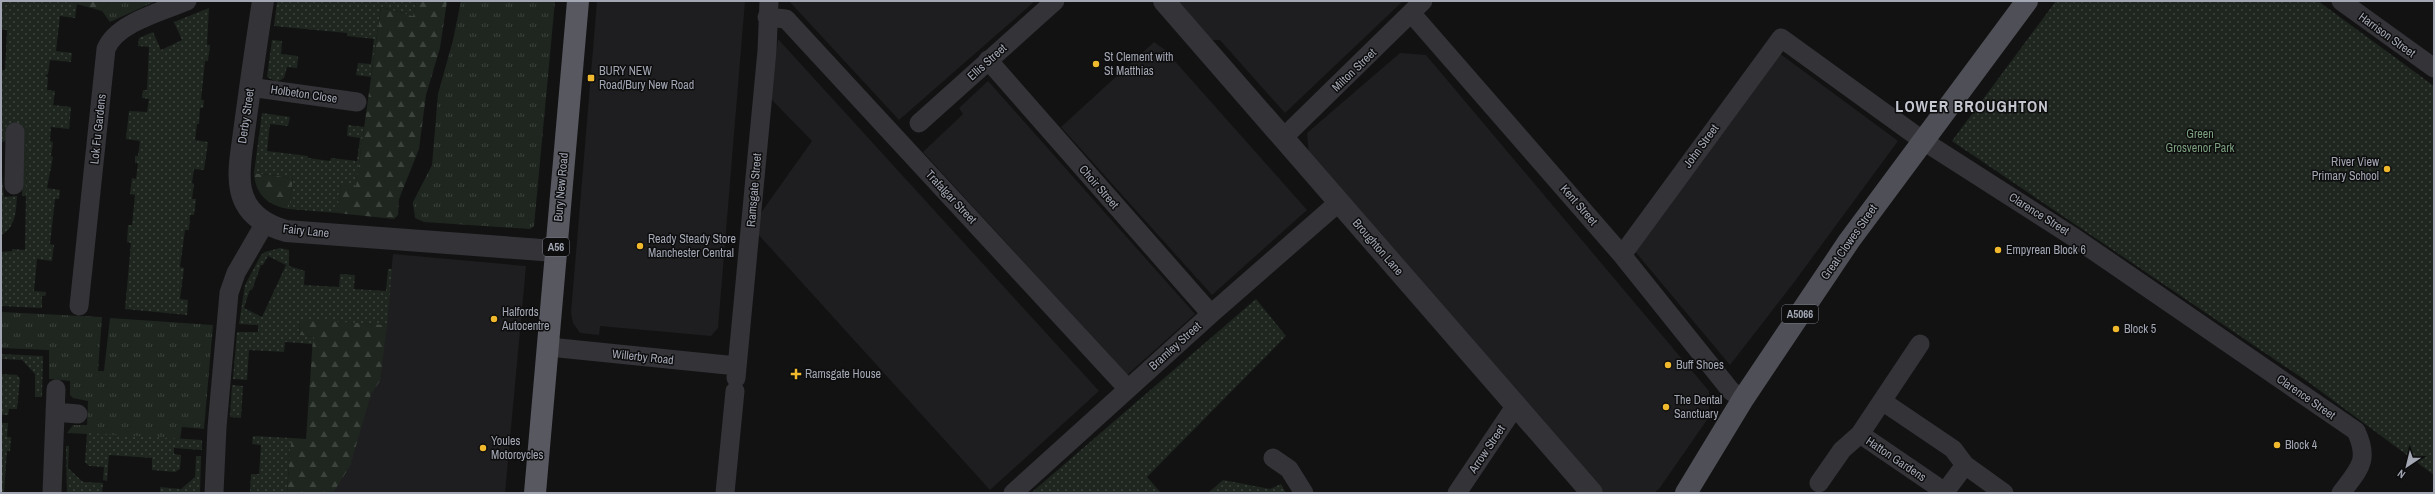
<svg xmlns="http://www.w3.org/2000/svg" width="2435" height="494" viewBox="0 0 2435 494" font-family="'Archivo Narrow',sans-serif">
<defs>
<pattern id="grass-tufts" width="24" height="20" patternUnits="userSpaceOnUse"><rect width="24" height="20" fill="#1e261f"/><path d="M3 7l-1-3M5 7V3M7 7l1-3M15 17l-1-3M17 17v-4M19 17l1-3" fill="none" stroke="#3c433d"/></pattern>
<pattern id="forest-firs" width="22" height="20" patternUnits="userSpaceOnUse"><rect width="22" height="20" fill="#1e261f"/><path d="M5 1l3.5 6h-7zM16 11l3.5 6h-7z" fill="#3c433d"/></pattern>
<pattern id="park-dots" width="8" height="8" patternUnits="userSpaceOnUse"><rect width="8" height="8" fill="#1e261f"/><path d="M2 2h.1M6 6h.1" fill="none" stroke="#3c433d" stroke-width="1.8" stroke-linecap="round"/></pattern>
</defs>
<rect width="100%" height="100%" fill="#121213"/>
<!-- built -->
<path fill="#1e1e20" d="M597,1H745L718,328L711,336L600,326L599,335L580,333L573,323L571,313Z
M789,1H1035L899,120Z
M1178,1H1403L1285,113L1220,40H1206Z
M778,39L1099,391L990,490L757,233L758,217L812,141L771,99Z
M1154,42L1164,49L1307,210L1212,295L1061,127Z
M1400,53L1426,55L1709,391V417L1659,489L1654,493H1602L1309,156L1307,133Z
M1779,53L1898,141L1795,281L1730,365L1633,249Z
M988,81L1195,314L1127,375L923,152L963,114L959,108Z
M393,254L526,266L505,493H331L384,345Z"/>
<!-- grass -->
<path fill="url(#grass-tufts)" d="M110,1H156L110,22L102,11Z
M461,1H555L534,226L530,229L424,222L415,218L413,202L432,165L438,94L453,40Z
M8,125L27,126L26,196H22L24,130L1,143Z
M1,312L102,317L98,371H104L110,318L213,325L204,429L182,427L180,439L67,433L73,425H87L88,401L73,398L70,395V381L49,379V350L1,348Z"/>
<!-- forest -->
<path fill="url(#forest-firs)" d="M66,1H110L102,11Z
M416,1H447L440,48L426,95L419,149L399,199L398,215L394,219L337,213L341,183L356,185L381,7L413,16Z
M254,173L293,178L289,209C268,206 255,194 254,173Z
M300,318L387,325L380,381L371,394L350,466L333,493H287L291,438L306,439L313,337L299,335Z"/>
<!-- park -->
<path fill="url(#park-dots)" fill-rule="evenodd" d="M1,1H66L77,4L75,18L60,16L56,51L72,53L71,62L50,60L48,74L45,76L48,77L47,90L55,91L53,105L71,107L69,129L51,127L50,141L53,142L51,156L53,157L47,188L60,190L59,199H55L50,244L54,245L52,261L37,259L34,291L46,292L45,296H42V308L1,306V252L12,251V249L25,250L27,126L9,125L8,131L1,141V70H5L7,30H1Z
M277,1H416L413,16L381,7L371,77L356,75L358,63L371,64L374,39L347,36V33L274,26Z
M2056,1H2318L2434,86V475L2311,384L1952,141Z
M209,8L207,45H210L208,61H205L201,100H204L203,108H200L199,124H197L195,140L208,142L204,170L194,169L192,183L194,184L192,199H196L194,215H190L189,230H185L180,267L184,268L180,299L188,300L187,315L125,309L131,243L127,242L128,225H132L135,195L130,194L132,178L136,179L138,163H135V156H138L140,141L126,139L129,111L147,112L149,99L142,98L143,90H147L149,47L138,46L139,38L153,32L161,50L182,40L174,22Z
M272,40L282,41L281,54L298,56L297,68L287,67L284,78L277,82L267,77Z
M262,113L290,117L288,126L270,124L267,151L308,156V158L330,161L331,158L357,161L360,138L347,136L348,125L364,127L356,186L341,184L337,213L289,209L293,178L254,173Z
M1,165L4,197L17,196C16,211 16,227 1,235Z
M280,248L289,250V266L305,271L304,285L339,287L340,274L355,275L354,289L386,291L388,269H392L387,325L300,319L299,335L314,337L313,344L285,342L284,352L249,350L247,380L233,379L237,332H258V325L239,324L245,285L261,255L265,252ZM268,256L286,265L262,317L244,308L250,289L252,290L261,265H263Z
M1256,299L1286,336L1147,477L1161,493H1031Z
M1,354L43,356L42,397H35V374L22,360L2,359L1,374L17,375L20,379L17,409H9L8,415H1Z
M232,385L243,386L241,418L230,417Z
M1,423H8L7,437H11L10,451H7L4,492L12,493H1Z
M87,433L202,440V450L174,448V454L181,455L180,469L175,472L152,470V458L109,455L107,481L103,480L104,467L89,466L85,462Z
M253,436L291,438L287,493L250,492L251,474H259L261,445L252,444Z
M66,446H69L68,468L83,482L103,483L102,493H67Z
M196,456H201L200,493H160V487L181,489L195,477Z
M1223,480L1270,489L1281,484L1286,493H1208Z"/>
<g fill="none" stroke-linecap="round" stroke-linejoin="round">
<!-- minor -->
<path stroke="#333338" stroke-width="19" d="M2341,1L2434,68
M1412,14L1622,255L1731,391L1743,399
M767,17L786,19L1128,389
M988,60L1211,314
M250,87L357,102
M919,123L1055,1
M1283,138L1423,1
M14,185L15,132
M1622,255L1781,38L1922,140L2075,238L2356,431C2370,461 2359,469 2341,493
M79,306L106,49C116,23 163,11 187,1
M549,347L737,366
M736,378L767,51L769,1
M1882,401L1953,449L1965,465L2004,493
M55,412L78,414
M1860,434L1945,492L1965,465
M1273,458L1289,469L1304,493
M1819,483L1842,450L1860,434L1920,344
M52,493L56,389
M214,493L217,427L229,293L236,273L265,223
M725,493L735,391
M1013,493L1211,314L1339,202
M1457,493L1516,405"/>
<!-- tertiary -->
<path stroke="#333338" stroke-width="22" d="M263,1C256,45 250,88 244,132C242,149 237,172 241,190C246,213 265,225 286,231L555,251
M1164,1L1592,493"/>
<!-- primary -->
<path stroke="#4f5057" stroke-width="22" d="M1686,493L1743,399L1849,241L2027,1"/>
<!-- trunk -->
<path stroke="#575860" stroke-width="22" d="M535,493L578,1"/>
</g>
<!-- markers -->
<g fill="#f0b82d" stroke="#0d0d0e" stroke-width="1.5">
<circle cx="1096" cy="64" r="4"/>
<rect x="587" y="74" width="8" height="8" rx="2"/>
<circle cx="2387" cy="169" r="4"/>
<circle cx="640" cy="246" r="4"/>
<circle cx="1998" cy="250" r="4"/>
<circle cx="494" cy="319" r="4"/>
<circle cx="2116" cy="329" r="4"/>
<circle cx="1668" cy="365" r="4"/>
<path d="M794 368h4v4h4v4h-4v4h-4v-4h-4v-4h4z"/>
<circle cx="1666" cy="407" r="4"/>
<circle cx="2277" cy="445" r="4"/>
<circle cx="483" cy="448" r="4"/>
</g>
<g text-anchor="middle" stroke-width="3" stroke-linejoin="round" paint-order="stroke">
<!-- shield labels -->
<g fill="#0d0d0e" stroke="#767982" stroke-width="1">
<rect x="543" y="238" width="26" height="18" rx="3"/>
<rect x="1782" y="305" width="36" height="18" rx="3"/>
</g>
<g font-size="11" font-weight="bold" fill="#a3a7b4">
<text x="556" y="251">A56</text>
<text x="1800" y="318">A5066</text>
</g>
<!-- street labels -->
<g font-size="12" fill="#a3a7b4" stroke="#0d0d0e">
<text transform="translate(2387 35) rotate(36)" y="4">Harrison Street</text>
<text transform="translate(987 62) rotate(-42)" y="4">Ellis Street</text>
<text transform="translate(1354 70) rotate(-44)" y="4">Milton Street</text>
<text transform="translate(304 94) rotate(8)" y="4">Holbeton Close</text>
<text transform="translate(246 116) rotate(-82)" y="4">Derby Street</text>
<text transform="translate(98 129) rotate(-84)" y="4">Lok Fu Gardens</text>
<text transform="translate(1701 146) rotate(-54)" y="4">John Street</text>
<text transform="translate(561 187) rotate(-85)" y="4">Bury New Road</text>
<text transform="translate(1099 187) rotate(49)" y="4">Choir Street</text>
<text transform="translate(754 190) rotate(-85)" y="4">Ramsgate Street</text>
<text transform="translate(951 197) rotate(47)" y="4">Trafalgar Street</text>
<text transform="translate(1579 205) rotate(49)" y="4">Kent Street</text>
<text transform="translate(2039 214) rotate(32)" y="4">Clarence Street</text>
<text transform="translate(306 231) rotate(6)" y="4">Fairy Lane</text>
<text transform="translate(1849 242) rotate(-55)" y="4">Great Clowes Street</text>
<text transform="translate(1378 247) rotate(49)" y="4">Broughton Lane</text>
<text transform="translate(1175 346) rotate(-42)" y="4">Bramley Street</text>
<text transform="translate(643 357) rotate(6)" y="4">Willerby Road</text>
<text transform="translate(2306 397) rotate(35)" y="4">Clarence Street</text>
<text transform="translate(1487 449) rotate(-56)" y="4">Arrow Street</text>
<text transform="translate(1896 459) rotate(34)" y="4">Hatton Gardens</text>
</g>
<!-- poi labels -->
<g font-size="12" fill="#a3a7b4" stroke="#0d0d0e" text-anchor="start">
<text x="1104" y="61">St Clement with<tspan x="1104" dy="14">St Matthias</tspan></text>
<text x="599" y="75">BURY NEW<tspan x="599" dy="14">Road/Bury New Road</tspan></text>
<text x="2379" y="166" text-anchor="end">River View<tspan x="2379" dy="14">Primary School</tspan></text>
<text x="648" y="243">Ready Steady Store<tspan x="648" dy="14">Manchester Central</tspan></text>
<text x="2006" y="254">Empyrean Block 6</text>
<text x="502" y="316">Halfords<tspan x="502" dy="14">Autocentre</tspan></text>
<text x="2124" y="333">Block 5</text>
<text x="1676" y="369">Buff Shoes</text>
<text x="805" y="378">Ramsgate House</text>
<text x="1674" y="404">The Dental<tspan x="1674" dy="14">Sanctuary</tspan></text>
<text x="491" y="445">Youles<tspan x="491" dy="14">Motorcycles</tspan></text>
<text x="2285" y="449">Block 4</text>
</g>
<!-- park labels -->
<g font-size="12" fill="#7a9f7e" stroke="#0d0d0e">
<text x="2200" y="138">Green<tspan x="2200" dy="14">Grosvenor Park</tspan></text>
</g>
<!-- district labels -->
<g font-size="16" font-weight="bold" letter-spacing="1" fill="#c4c6d0" stroke="#0d0d0e">
<text x="1972" y="112">LOWER BROUGHTON</text>
</g>
</g>
<!-- border -->
<rect width="2435" height="494" fill="none" stroke="#a3a7b4" stroke-width="4"/>
<!-- north arrow -->
<g transform="translate(2407 466) rotate(215)" stroke="#0d0d0e" stroke-width="3" paint-order="stroke">
<path d="M0-3L7 15L0 10L-7 15Z" fill="#a3a7b4"/>
<text y="-6" font-size="11" font-weight="bold" text-anchor="middle" fill="#a3a7b4">N</text>
</g>
</svg>
